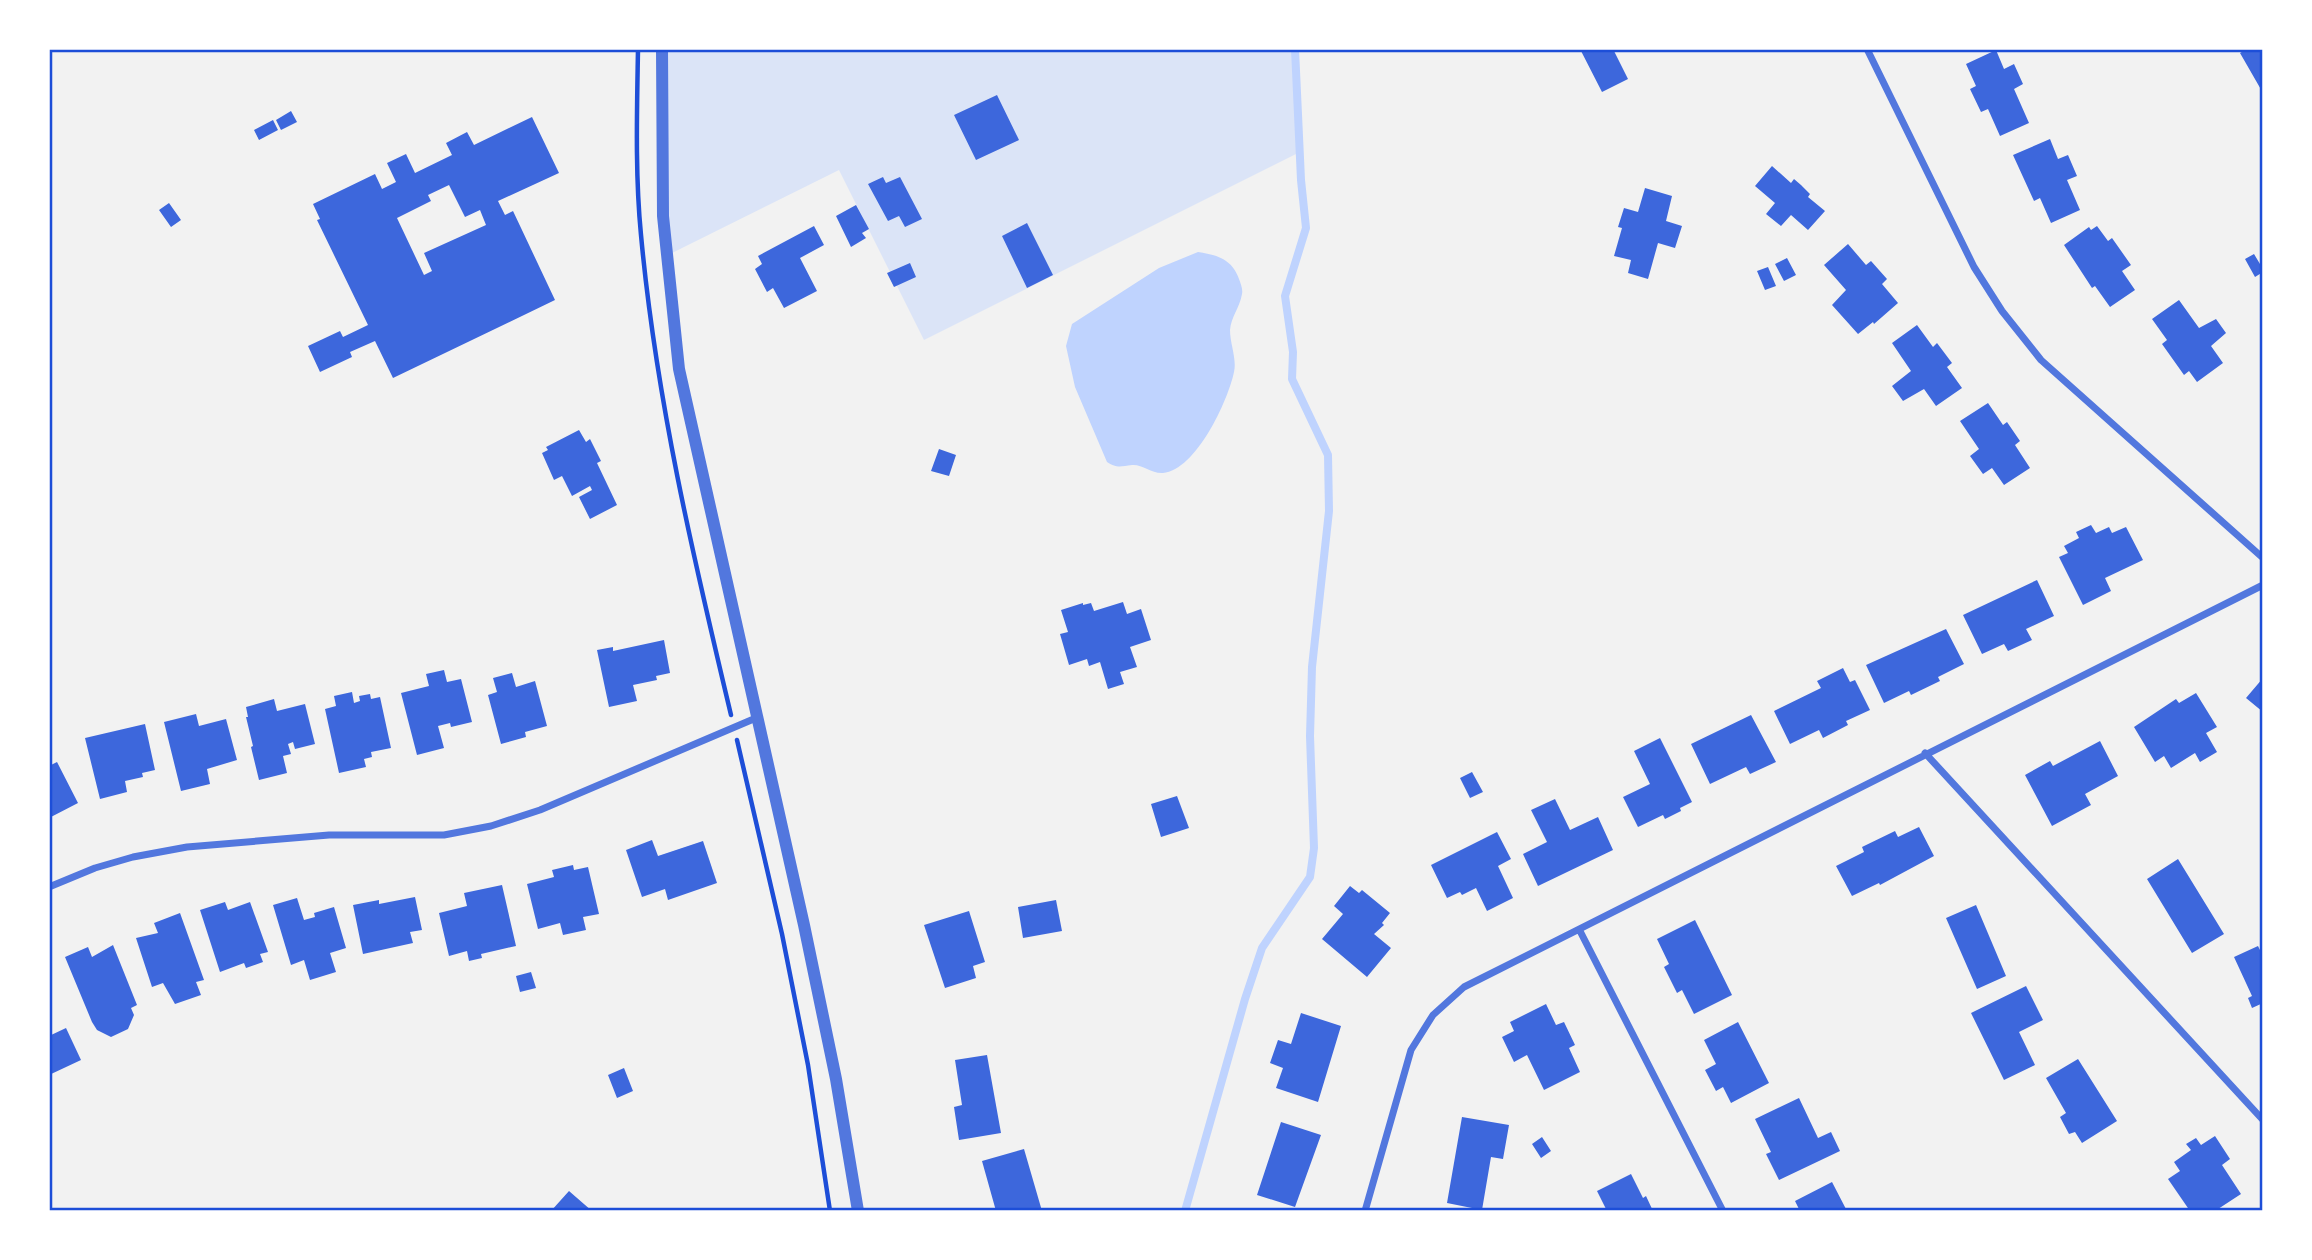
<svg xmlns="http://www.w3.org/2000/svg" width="2312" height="1260" viewBox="0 0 2312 1260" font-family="'Alegreya Sans',sans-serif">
<rect width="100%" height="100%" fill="#f2f2f2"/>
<!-- green -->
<path fill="#dbe4f7" d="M662,49H1295L1300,152L924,340L839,170L666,256Z"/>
<!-- water -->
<path fill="#bfd3fe" d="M1198,252C1217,255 1232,259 1239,279C1241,284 1243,290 1242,294C1240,307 1231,317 1230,330C1230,344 1237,359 1234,372C1228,401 1196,470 1163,473C1152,474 1142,464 1132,465C1121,466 1118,469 1107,462L1075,387L1066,346L1072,324L1159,268Z"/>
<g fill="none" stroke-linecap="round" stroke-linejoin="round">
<!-- stream -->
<path stroke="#bfd3fe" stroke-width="8" d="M1185,1211L1245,999L1262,948L1310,877L1314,848L1310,736L1312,667L1329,511L1328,455L1292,379L1293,352L1285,296L1306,228L1301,180L1295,49"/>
</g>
<!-- building -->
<path fill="#3d67dc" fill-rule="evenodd" d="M1580,49H1613L1628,79L1602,92Z
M2247,49H2263V93L2240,53Z
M1996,50L2004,69L2014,64L2023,84L2014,89L2029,123L2000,136L1988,109L1981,112L1970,89L1976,86L1966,64Z
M997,95L1019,140L976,160L954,115Z
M291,111L297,122L281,130L276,120Z
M532,117L559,173L498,201L505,215L513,211L555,300L393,378L375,341L350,352L352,357L320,372L308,346L340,331L343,337L368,325L317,220L320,219L313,204L375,174L382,189L396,182L387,163L406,154L415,173L452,155L446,143L467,132L474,145ZM449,185L465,217L480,210L486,225L424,253L432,271L424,275L397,218L431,201L428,195Z
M273,120L278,130L259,140L254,130Z
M2050,139L2058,159L2068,155L2077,176L2067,180L2080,210L2051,223L2040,198L2034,201L2013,155Z
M1772,166L1791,183L1794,179L1801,185L1810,194L1808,197L1825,211L1808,230L1791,215L1781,226L1766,214L1775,203L1755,186Z
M883,177L886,183L900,177L922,219L905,227L899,216L888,221L868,184Z
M1645,188L1672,196L1666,221L1682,226L1675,248L1658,243L1648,279L1628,273L1631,260L1614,256L1622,228L1618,227L1624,208L1638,212Z
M169,203L181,220L171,227L159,210Z
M856,205L869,229L862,233L866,238L851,247L836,216Z
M1027,223L1053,275L1027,288L1002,236Z
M814,226L824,245L800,258L817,291L784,308L773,288L767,292L755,269L762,264L758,256Z
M2097,226L2108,241L2112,238L2131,265L2122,271L2135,290L2110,307L2095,286L2092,288L2064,245L2089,227L2091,230Z
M1848,244L1866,265L1871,261L1887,279L1882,284L1898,303L1874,324L1873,322L1858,334L1832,305L1846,290L1824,265Z
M2254,254L2263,269V272L2255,277L2245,259Z
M1787,258L1796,275L1784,281L1775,264Z
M910,263L916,277L894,287L887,273Z
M1768,267L1776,286L1765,290L1757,271Z
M2179,300L2199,328L2216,319L2226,333L2211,346L2223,363L2197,382L2189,371L2184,375L2162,344L2167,340L2152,319Z
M1917,325L1933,347L1937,343L1952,363L1947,367L1962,388L1936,406L1924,389L1903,401L1892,386L1911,371L1892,343Z
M1988,403L2003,425L2007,422L2020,441L2015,445L2030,468L2004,485L1992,468L1983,474L1970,456L1979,449L1960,421Z
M579,430L586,442L590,439L601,461L597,463L617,505L590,519L579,497L592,490L590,486L572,496L562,476L554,480L542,453L548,450L546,447Z
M939,449L956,455L949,476L931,471Z
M2091,525L2096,533L2109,527L2112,533L2126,527L2143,560L2105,578L2111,591L2083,605L2059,557L2068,553L2064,546L2079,538L2076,532Z
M2037,580L2054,616L2026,629L2032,640L2008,651L2004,644L1982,654L1963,615Z
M1123,602L1127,614L1141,609L1151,640L1130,647L1137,667L1120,672L1124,684L1108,689L1100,662L1089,666L1087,659L1069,665L1060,634L1068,632L1061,610L1083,603V605L1091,603L1094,611Z
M1946,629L1964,664L1938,677L1940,681L1911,695L1909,691L1884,703L1866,665Z
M664,640L670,673L656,676L657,680L633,685L637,701L609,707L597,650L613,647V651Z
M1843,668L1850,682L1855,680L1870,710L1846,721L1848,725L1823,738L1819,730L1790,744L1774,711L1821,688L1817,681Z
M444,670L447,682L461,679L472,722L451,727L450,723L438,726L444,748L417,755L401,693L429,686L426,674Z
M512,673L516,687L535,681L547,726L525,732L526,737L501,744L488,695L497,692L493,678Z
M2263,678V712L2246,698Z
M352,692L354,703L360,701L359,696L370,694L371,699L380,697L391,748L371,752L372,757L364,759L366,767L339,773L325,709L336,706L334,696Z
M2196,693L2217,727L2206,733L2217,752L2200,762L2195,753L2171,768L2164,756L2155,762L2134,727L2176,699L2179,703Z
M274,699L277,711L305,704L315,744L295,749L293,742L288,744L291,754L283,756L287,773L259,780L251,747L253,746L246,717H248L246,707Z
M196,714L199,726L226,719L237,760L207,769L210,784L181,791L164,722Z
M1751,715L1776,762L1750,774L1746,767L1710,784L1691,744Z
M145,724L155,770L142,773L143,777L125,781L127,792L100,799L85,738Z
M1660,738L1692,802L1680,808L1681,811L1665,819L1663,815L1638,827L1623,797L1650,784L1634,751Z
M2100,741L2118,776L2085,794L2091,805L2052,826L2025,775L2050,761L2053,766Z
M57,762L78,803L49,818V766Z
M1472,772L1483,792L1470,798L1460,778Z
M1177,796L1189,828L1161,837L1151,804Z
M1555,799L1570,830L1598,817L1613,850L1538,886L1523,854L1547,842L1531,810Z
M1919,827L1934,856L1880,885L1879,883L1852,896L1836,866L1864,852L1862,847L1895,831L1898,837Z
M1497,832L1511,859L1498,866L1513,898L1487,911L1476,888L1462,895L1460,892L1447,898L1431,865Z
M652,840L658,856L703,841L717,883L668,900L665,889L642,897L626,850Z
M2178,859L2224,934L2192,953L2147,879Z
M573,865L574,870L588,867L599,914L583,917L586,930L563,935L560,923L538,929L527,884L554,877L552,870Z
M502,885L516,946L481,954L482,958L469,961L467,951L449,956L439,913L467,906L464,893Z
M1350,886L1359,893L1362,890L1390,913L1382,923L1384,925L1374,934L1391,948L1367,977L1322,939L1343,914L1334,906Z
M415,897L422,930L410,932L413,943L363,954L353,905L379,900V904Z
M297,898L304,920L315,917L314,913L334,907L346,948L330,953L336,972L310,980L304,960L291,965L273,905Z
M1056,900L1062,931L1023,938L1018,907Z
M225,902L228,910L250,902L268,952L260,954L263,962L246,968L244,963L220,972L200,910Z
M1976,905L2006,976L1977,989L1946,918Z
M969,911L985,962L973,966L976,978L945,988L924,925Z
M180,913L204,980L196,982L201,995L175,1004L163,983L152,987L136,938L158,933L154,923Z
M1695,920L1732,995L1694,1014L1682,990L1677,993L1664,967L1669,964L1657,939Z
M113,945L137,1005L131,1008L134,1015L128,1029L111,1037L97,1030L92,1022L65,957L88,947L92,957Z
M2258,946L2261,952L2263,951V1003L2252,1008L2248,998L2252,996L2234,957Z
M531,972L536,988L520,992L516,976Z
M2026,986L2043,1020L2019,1032L2035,1065L2004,1080L1971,1013Z
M1546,1004L1556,1025L1564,1022L1575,1045L1569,1048L1580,1072L1544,1090L1527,1055L1514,1062L1502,1037L1514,1031L1510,1022Z
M1301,1013L1341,1026L1318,1102L1276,1088L1283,1068L1270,1063L1278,1040L1291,1044Z
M1738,1022L1769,1083L1731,1103L1723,1087L1716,1091L1705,1070L1716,1064L1704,1040Z
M66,1028L81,1060L49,1075V1036Z
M987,1055L1001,1133L959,1140L954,1107L962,1105L955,1060Z
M2078,1059L2117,1121L2082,1143L2075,1132L2069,1134L2060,1117L2066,1113L2046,1078Z
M624,1068L633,1091L617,1098L608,1075Z
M1799,1098L1818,1138L1831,1132L1840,1151L1779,1180L1766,1154L1771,1152L1755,1119Z
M1462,1117L1509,1125L1503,1159L1491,1157L1482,1210L1447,1203Z
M1281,1122L1321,1135L1295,1207L1257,1195Z
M2215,1136L2230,1159L2222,1165L2241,1194L2215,1211H2190L2168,1179L2180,1171L2174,1162L2191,1150L2186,1144L2196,1138L2201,1145Z
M1542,1137L1551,1151L1541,1158L1532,1144Z
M1024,1149L1042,1211H996L982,1161Z
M1631,1174L1643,1198L1646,1196L1653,1211H1607L1597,1191Z
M1832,1182L1847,1211H1800L1795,1201Z
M569,1191L592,1211H551Z"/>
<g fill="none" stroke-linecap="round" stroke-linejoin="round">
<!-- path -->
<path stroke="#1d4ed8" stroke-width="4.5" d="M638,49C637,110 635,174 641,235C656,398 693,556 731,715
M737,740L782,934L808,1065L830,1211"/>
<!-- minor -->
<path stroke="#5277de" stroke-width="7" d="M1867,49L1974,267L2002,311L2041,360L2263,558
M1925,753L2263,1120
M49,887L95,868L133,857L187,847L329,835H444L491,826L540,810L756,718
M1580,931L1723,1211
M1365,1211L1411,1050L1433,1015L1464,987L2263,585"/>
<!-- tertiary -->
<path stroke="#5277de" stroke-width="12" d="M662,49L663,216L679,369L804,925L836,1079L858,1211"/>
</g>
<!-- border -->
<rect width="2312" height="1260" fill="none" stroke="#ffffff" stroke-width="102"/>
<rect x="51" y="51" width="2210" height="1158" fill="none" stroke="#1d4ed8" stroke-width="2.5"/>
</svg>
